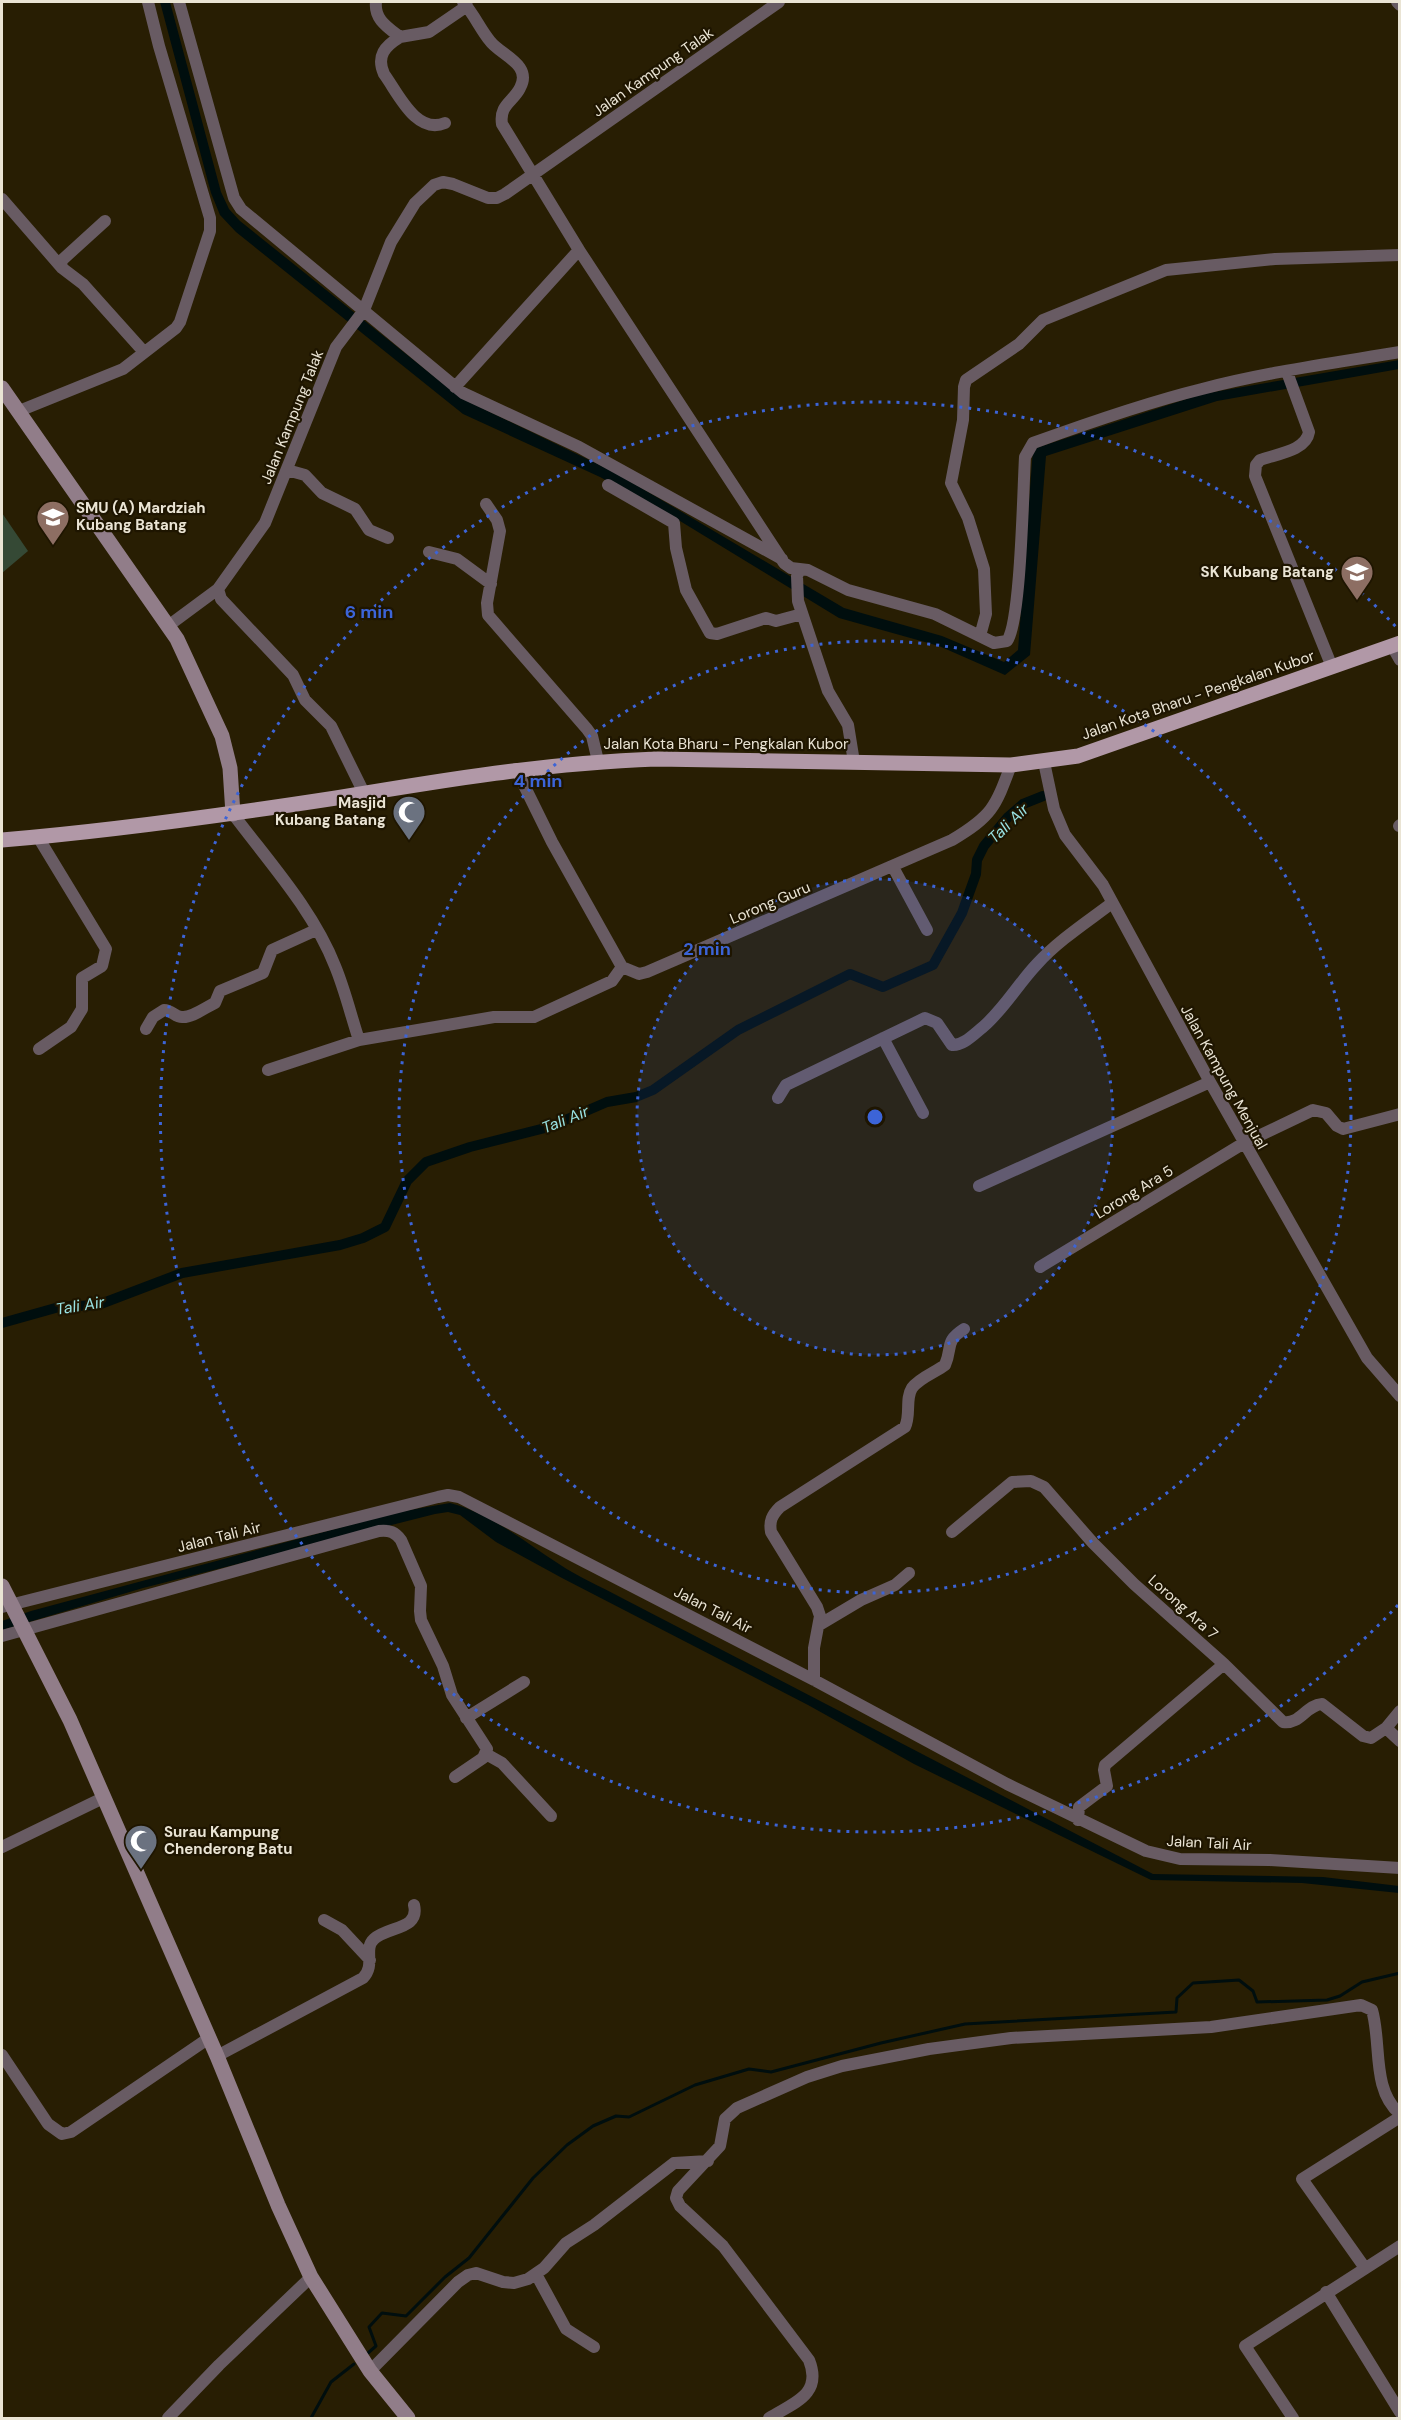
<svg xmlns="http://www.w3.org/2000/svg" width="1401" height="2420" viewBox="0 0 1401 2420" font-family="'DM Sans',sans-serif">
<rect width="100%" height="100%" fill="#281e03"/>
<!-- green -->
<path fill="#354935" d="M2,513L28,551L2,573Z"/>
<!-- water -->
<path fill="#000e0e" d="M160,2H170L221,192L229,209L240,221L461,398L616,473L844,608L942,636L1004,662L1018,650L1033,449L1202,394L1399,360V369L1217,401L1046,456L1030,655L1005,675L939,646L839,618L680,521L600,477L463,414L236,232L220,215L211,193Z
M450,1503C492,1514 523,1541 559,1564C578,1577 600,1586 620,1597L1153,1874L1323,1877L1399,1886V1893L1302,1883L1151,1880L914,1764L808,1705L562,1578L496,1542L460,1515L448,1512L435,1514L143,1588L2,1630V1621L31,1611L398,1512Z"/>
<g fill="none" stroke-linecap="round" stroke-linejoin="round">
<!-- stream -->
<path stroke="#000e0e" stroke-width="3" d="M368,2353L376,2346L369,2327L382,2313L406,2316L445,2277L469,2258L533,2178L567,2145L593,2126L616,2116L629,2117L695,2085L749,2069L771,2072L881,2043L965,2024L1176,2012L1177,1998L1193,1983L1239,1980L1253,1991L1257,2002L1327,2000L1340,1996L1362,1982L1400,1973
M311,2418L331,2382L354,2364"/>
<!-- canal -->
<path stroke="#000e0e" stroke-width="10" d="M2,1323L59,1307L98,1305L182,1273L340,1245L363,1238L385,1227L407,1181L426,1162L470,1147L549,1127L607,1102L636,1097L653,1090L738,1030L850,974L883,987L933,965L962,913L976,874L977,860L984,846L1008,817L1023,804L1043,796"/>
<!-- street -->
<path stroke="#685b63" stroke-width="12" d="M179,2L234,198L241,209L463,393L579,447L782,559
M376,2C374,19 387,27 400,37L429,32L467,6
M463,2C474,14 480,29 490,41C500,55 533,64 520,88C513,102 499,105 502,124L579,250L784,563L791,568L808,570L848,590L935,614L994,643L1007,641C1021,622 1023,489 1025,457L1033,443C1088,423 1145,403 1202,389C1267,372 1334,363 1400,352
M1397,2L1400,5
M400,37C385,46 376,56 384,74C398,93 416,135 445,123
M2,199L62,268L83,284L144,352
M62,268L61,261L105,221
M1287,372L1309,432C1306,451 1276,454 1260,460L1256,465L1255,476L1332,667
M455,387L579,250
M19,411L123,369L176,328L180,322L210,231V218L159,46L148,2
M287,470L305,475L322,493L355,509L369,530L388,538
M608,485L674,523L676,548L686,590L710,633L717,634L766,618L776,621L802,614
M486,504L497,520L500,531L487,603L488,615L587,729L592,736L598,761
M429,552L457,559L491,584
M800,569L797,576L798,601L828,691L848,725L854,762
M218,589L221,599L293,675L305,700L331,726L364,793
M168,626L218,589L265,523L336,347L364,310L391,242L415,203L434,185L443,182L453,184L488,198H497L505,194L779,2
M980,636L986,614L984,569L968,518L951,483L963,420L964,387L966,380L1019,344L1043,320L1166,270L1275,259L1400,255
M1392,646L1400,660
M1044,762L1054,809L1065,835L1103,885L1210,1082L1367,1358L1400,1396
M516,769L552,842L622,967
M233,814C269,862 313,910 335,966C345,990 351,1016 359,1040
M1399,826L1400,825
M38,837L106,949L102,966L82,978V1009L71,1027L39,1049
M893,867L927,930
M622,967L639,974L647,972L952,840C992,816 995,808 1011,765
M146,1029L153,1017L164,1010C172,1010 175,1017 182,1017C192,1018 206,1007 215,1003L220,991L263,973L272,950L316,930
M883,1038L923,1113
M268,1070L359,1040L494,1017H534L612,981L622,967
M778,1098L786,1085L925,1018L937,1023L952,1045C963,1046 974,1034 983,1027C1004,1009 1018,984 1037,964C1059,940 1087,922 1112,903
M979,1186L1210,1082
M1040,1267L1244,1143L1313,1110L1326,1113L1337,1126L1343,1129L1400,1114
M952,1532L1012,1482L1031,1481L1044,1487L1093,1543L1134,1584L1224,1664L1283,1722C1300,1725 1306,1705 1322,1704L1363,1736L1371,1738L1386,1728L1400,1711
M2,1607L438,1497L448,1495L459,1497L814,1680L1007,1784L1146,1851L1180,1859L1270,1860L1400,1868
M819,1625L861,1600L895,1585L909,1573
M2,1636L379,1531C390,1530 395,1532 401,1540L421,1586L420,1611L421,1620L443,1666L452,1695L487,1749L483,1758L455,1777
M814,1680V1648L820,1616L817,1607L771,1532C769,1521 772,1515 780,1507L905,1427C911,1415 905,1399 912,1388C919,1378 936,1372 945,1365C953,1347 944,1342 964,1329
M466,1718L524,1682
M1386,1728L1400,1741
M486,1754L502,1763L551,1816
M1078,1820L1079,1807L1107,1786L1104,1770L1105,1765L1224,1664
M2,1847L103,1798
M324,1920L342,1930L370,1960
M2,2055L48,2124L62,2134L71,2132L209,2038
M217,2056L363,1978C376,1965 363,1949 374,1939C388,1926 420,1930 414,1905
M1365,2268L1302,2179L1400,2117
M536,2274L566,2329L594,2347
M1326,2292L1400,2412
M370,2371L458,2282L468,2275L476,2273L503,2282L514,2283L528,2279L544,2268L566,2243L594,2225L674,2163L708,2161
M168,2418L219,2365L311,2277
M769,2418C793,2403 823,2395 809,2360L723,2246L680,2206L676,2198L678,2191L720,2146L725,2119L737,2108L807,2077L842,2066L929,2049L1011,2038L1211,2027L1361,2005L1372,2010C1382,2044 1371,2089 1400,2114
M1293,2418L1245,2346L1400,2246"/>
<!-- secondary -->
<path stroke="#917d89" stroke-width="15" d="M2,388L177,639L222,736L230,768L233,814
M2,1586L70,1720L217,2056L278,2205L311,2277L370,2371L408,2418"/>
<!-- primary -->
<path stroke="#b198a7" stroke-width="15" d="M2,840C113,831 225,815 336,798C444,780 546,763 656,759L1011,765L1078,756L1400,643"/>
</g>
<!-- distance rings -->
<circle cx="875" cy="1117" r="238" fill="#3c64d7" fill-opacity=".12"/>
<g fill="none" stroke="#3c64d7" stroke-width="3" stroke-dasharray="3 6">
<circle cx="875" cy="1117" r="238"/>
<circle cx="875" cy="1117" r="476"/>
<path d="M1398 1605A715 715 0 1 1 1398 629"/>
</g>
<!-- icons -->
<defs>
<symbol id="school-pin" viewBox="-11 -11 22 30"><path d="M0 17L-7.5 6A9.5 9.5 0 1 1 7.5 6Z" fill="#8d6e63" stroke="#1e1500"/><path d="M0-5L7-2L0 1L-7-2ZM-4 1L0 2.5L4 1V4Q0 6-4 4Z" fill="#fff"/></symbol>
<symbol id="mosque-pin" viewBox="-11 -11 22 30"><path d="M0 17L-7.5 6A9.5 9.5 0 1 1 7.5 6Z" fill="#6b7280" stroke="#1e1500"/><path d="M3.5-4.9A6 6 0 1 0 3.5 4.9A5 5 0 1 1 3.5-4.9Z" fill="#fff"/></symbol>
</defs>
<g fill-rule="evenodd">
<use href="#school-pin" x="34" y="498" width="38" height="52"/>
<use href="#school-pin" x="1338" y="553" width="38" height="52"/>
<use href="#mosque-pin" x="390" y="793" width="38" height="52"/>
<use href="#mosque-pin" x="122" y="1822" width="38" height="52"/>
</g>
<g text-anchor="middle" stroke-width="4.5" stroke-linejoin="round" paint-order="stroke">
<!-- street labels -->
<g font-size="15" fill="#eae4d4" stroke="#1e1500">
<text transform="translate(653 72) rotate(-35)" y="5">Jalan Kampung Talak</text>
<text transform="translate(292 417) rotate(-68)" y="5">Jalan Kampung Talak</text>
<text transform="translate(1198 695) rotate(-19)" y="5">Jalan Kota Bharu - Pengkalan Kubor</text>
<text x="726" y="749">Jalan Kota Bharu - Pengkalan Kubor</text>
<text transform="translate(770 903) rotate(-23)" y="5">Lorong Guru</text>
<text transform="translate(1224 1077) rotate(61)" y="5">Jalan Kampung Menjual</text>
<text transform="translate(1134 1192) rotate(-31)" y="5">Lorong Ara 5</text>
<text transform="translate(219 1537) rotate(-14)" y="5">Jalan Tali Air</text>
<text transform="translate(1183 1607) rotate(42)" y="5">Lorong Ara 7</text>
<text transform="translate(713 1610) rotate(27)" y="5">Jalan Tali Air</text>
<text transform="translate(1209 1843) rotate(3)" y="5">Jalan Tali Air</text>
</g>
<!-- poi labels -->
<g font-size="15" font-weight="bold" fill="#eae4d4" stroke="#1e1500" text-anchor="start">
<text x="76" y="513">SMU (A) Mardziah<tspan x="76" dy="17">Kubang Batang</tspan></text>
<text x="1334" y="577" text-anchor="end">SK Kubang Batang</text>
<text x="386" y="808" text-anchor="end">Masjid<tspan x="386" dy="17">Kubang Batang</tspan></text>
<text x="164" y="1837">Surau Kampung<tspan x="164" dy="17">Chenderong Batu</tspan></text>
</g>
<!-- water labels -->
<g font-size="16" font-style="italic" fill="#99e3e3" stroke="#1e1500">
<text transform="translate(1008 823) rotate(-44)" y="6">Tali Air</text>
<text transform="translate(565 1119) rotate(-22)" y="6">Tali Air</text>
<text transform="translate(80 1305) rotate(-9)" y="6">Tali Air</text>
</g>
</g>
<circle cx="875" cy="1117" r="9" fill="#3c64d7" stroke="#1e1500" stroke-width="3"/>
<g font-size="18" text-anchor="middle" font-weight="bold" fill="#3c64d7" stroke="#1e1500" stroke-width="4.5" stroke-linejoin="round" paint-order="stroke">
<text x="369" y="618">6 min</text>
<text x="538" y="787">4 min</text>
<text x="707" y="955">2 min</text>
</g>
<!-- border -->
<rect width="1401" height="2420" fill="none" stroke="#eae4d4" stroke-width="6"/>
</svg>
